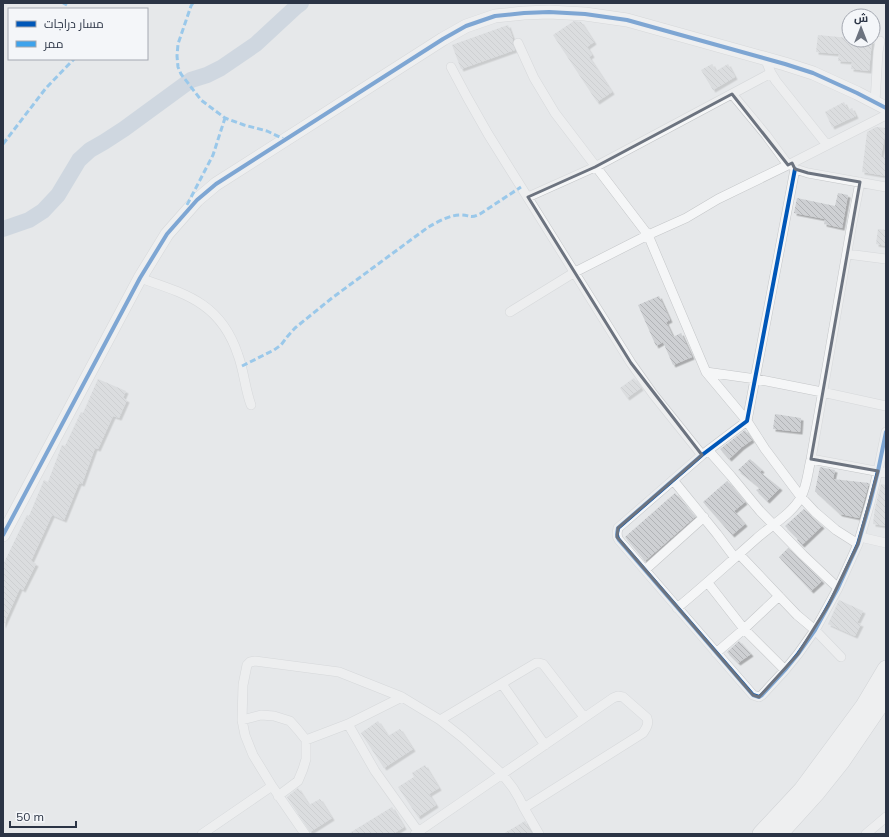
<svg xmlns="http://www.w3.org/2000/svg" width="889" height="837" viewBox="0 0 889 837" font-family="Mulish,Cairo,sans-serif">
<defs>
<pattern id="building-back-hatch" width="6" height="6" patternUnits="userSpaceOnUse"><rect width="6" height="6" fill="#ced0d3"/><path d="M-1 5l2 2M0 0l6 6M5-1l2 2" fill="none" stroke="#b1b3b6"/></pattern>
<filter id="shadow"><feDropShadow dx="2.5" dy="2.5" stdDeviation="0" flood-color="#0004"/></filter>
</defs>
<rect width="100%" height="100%" fill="#e6e8ea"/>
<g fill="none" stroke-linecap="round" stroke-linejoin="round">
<!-- river -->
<path stroke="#b4c4d5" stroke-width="16" d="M3,229L29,220L43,211L58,195L79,160L90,150L104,142L124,129L191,80L207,75L221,68L256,44L297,6L301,3"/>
</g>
<!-- building -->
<path fill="url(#building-back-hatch)" filter="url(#shadow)" d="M574,21L581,22L594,42L587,47L592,55L589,57L612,92L597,102L553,35Z
M508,25L513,39L512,43L515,50L461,69L452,45Z
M818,35L849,38V40L872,41L869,71L851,69L852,62L838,61L839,54L816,52Z
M712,64L716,71L728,64L735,77L713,90L701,70Z
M844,102L848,110L852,108L856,116L832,127L825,112Z
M876,127L886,128L881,157H886V176L862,172L867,133V132Z
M838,193L848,195L842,228L824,224L825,219L794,213L797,198L835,206Z
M878,229L886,230V246L876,244Z
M659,296L670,320L666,322L673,337L681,333L692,357L673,365L663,342L656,346L638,305Z
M634,378L641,388L627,398L620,388Z
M98,379L126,391L123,398L127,400L119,418L113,416L98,449L95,448L82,484L79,483L64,520L52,515L31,561L36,564L23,590L20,588L3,626V565L27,515L29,516L44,480L48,482L62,445L65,446L81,412L83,413Z
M775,414L801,418L800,432L773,429Z
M745,430L752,440L742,447L729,459L720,449Z
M750,459L762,470L760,472L780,488L767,501L756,490L760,488L738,470Z
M820,467L835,470L833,479L869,483L859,518L840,514L815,491Z
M727,481L745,502L734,511L745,524L732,535L703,502Z
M881,484L886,485V526L873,524L875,508Z
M675,493L695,517L645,561L625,537Z
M804,509L822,526L802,545L797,540L798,539L785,526Z
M788,548L822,581L811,591L779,557Z
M839,600L863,611L857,623L861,624L855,636L828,624Z
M739,641L751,654L738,663L727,652Z
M378,721L388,736L400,729L413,749L384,768L361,733Z
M425,765L439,788L429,794L436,805L418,817L398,787L414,777L412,773Z
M298,788L309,805L320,799L332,818L310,832L287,797Z
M392,807L404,827L393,834H348Z
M525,821L532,834H503Z"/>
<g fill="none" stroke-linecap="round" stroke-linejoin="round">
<defs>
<path id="street" d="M518,43L534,78L555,113L648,235L706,372L747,421L765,449L801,497L815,512L836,530L858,544
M765,58L771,73L776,81L827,145
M451,67L467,97L488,134L631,363L653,394L702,455
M732,94L766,135L788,165
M875,102L878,52L880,41
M792,164L795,169L808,173L886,187
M795,169L747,421L702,455L618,528C617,533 616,536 619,540L753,695L759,697L762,695L785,670L798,654L815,630L838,588L858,544L870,503L878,471L886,432
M528,197L595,167L771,73
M847,254L886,259
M140,278C186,294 221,303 238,355C244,371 245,389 251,405
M510,312L575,272L648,235L686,218L718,199L792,163L886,115
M706,372L756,379L822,392L886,406
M709,451L731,476L760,511L803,555L838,588
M811,459L886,473
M673,480L717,534L735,558
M860,537L886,543
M739,554L797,615L815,630L841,657
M645,570L704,517
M708,583L744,629L785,670
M677,608C704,586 730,562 756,539C769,527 793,513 801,497C807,486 808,471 811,459L852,223L860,182
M716,653L744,629L779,596
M502,684L545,745
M242,720L261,715L274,716L290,721L298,730L306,740V759L303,769L298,781L278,796
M440,720L536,663H539L543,664L584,717
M348,724L375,771L420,834
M306,740L348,724L402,697
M202,834L272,786
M305,834L272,786L253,755L245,735L242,720L243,685L247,665L250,662L255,661L339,672L402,697L440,720L463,738L502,774L513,788L519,798L524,808L539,834
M415,834L613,698L618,696L623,697L647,718C649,725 646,728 643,733L524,808
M866,834L886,817"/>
<path id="secondary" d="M3,535L140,278L167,234L197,200L216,184L443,39L466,26L495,16L524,13L549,12L585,14L627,20L785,64L813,73L857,93L886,108"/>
<path id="highway" d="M761,834L802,790L836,744L864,706L886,669
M779,834L817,792L841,762L886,696"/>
</defs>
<!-- street casing -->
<use href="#street" stroke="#c4c6c8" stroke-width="10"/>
<!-- secondary casing -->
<use href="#secondary" stroke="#c4c6c8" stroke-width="14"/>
<!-- highway casing -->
<use href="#highway" stroke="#b8bbbf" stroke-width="18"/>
<!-- street -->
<use href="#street" stroke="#f5f6f7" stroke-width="9"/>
<!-- secondary -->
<use href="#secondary" stroke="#f8f8f8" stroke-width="13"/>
<!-- highway -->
<use href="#highway" stroke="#f8f8f8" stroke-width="17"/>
<!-- quiet -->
<path stroke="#3ea3ec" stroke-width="3" stroke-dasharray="6 3" stroke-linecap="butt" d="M63,3L67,5
M193,3L191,6L178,44L177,56L178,67L181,74L201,100L225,118L244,125L267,131L286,140
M3,144L46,88L74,59
M187,205L213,155L225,118
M242,366L274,350L281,345L287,337L295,328L332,298L427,228C437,222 449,215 461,215C470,215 470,219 480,214L521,187"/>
<defs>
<path id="cycleway" d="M795,169L747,421L702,455L618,528C617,533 616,536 619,540L753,695L759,697L762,695L785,670L798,654L815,630L838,588L858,544L870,503L878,471L886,432
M3,535L140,278L167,234L197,200L216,184L443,39L466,26L495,16L524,13L549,12L585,14L627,20L785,64L813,73L857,93L886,108"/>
</defs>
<!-- cycleway casing -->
<use href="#cycleway" stroke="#f4f6f9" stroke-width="6"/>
<!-- cycleway -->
<use href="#cycleway" stroke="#0057b8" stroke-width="4"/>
</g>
<!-- marked area -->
<path d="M0 0H889V837H0ZM732,94L788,165L792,163L795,169L808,173L860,182L811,459L878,471L858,544L828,606L798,654L759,697L753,695L617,537L618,528L702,455L631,363L528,197L595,167Z" fill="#e6e8ea" fill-opacity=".55" fill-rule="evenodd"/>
<path fill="none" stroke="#6c737f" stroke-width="3" stroke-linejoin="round" d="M732,94L788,165L792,163L795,169L808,173L860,182L811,459L878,471L858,544L828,606L798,654L759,697L753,695L617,537L618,528L702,455L631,363L528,197L595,167Z"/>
<!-- border -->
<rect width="889" height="837" fill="none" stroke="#2b3445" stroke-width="8"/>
<!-- legend -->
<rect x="8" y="8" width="140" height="52" fill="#f4f6f9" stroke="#a4a8b1"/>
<rect x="16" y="21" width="20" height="6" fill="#0057b8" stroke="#a4a8b1"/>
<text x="44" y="28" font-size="12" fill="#2b3445">مسار دراجات</text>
<rect x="16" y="41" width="20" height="6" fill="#3ea3ec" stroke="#a4a8b1"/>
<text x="44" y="48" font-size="12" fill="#2b3445">ممر</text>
<!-- north arrow -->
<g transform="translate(861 28)"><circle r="19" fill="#f4f6f9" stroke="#a4a8b1"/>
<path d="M0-3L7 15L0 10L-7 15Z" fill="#6c737f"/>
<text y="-6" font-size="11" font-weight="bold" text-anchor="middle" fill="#2b3445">ش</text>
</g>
<!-- scale -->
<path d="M10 821v6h66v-6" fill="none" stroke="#2b3445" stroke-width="2"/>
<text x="16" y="821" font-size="12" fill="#2b3445" stroke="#f4f6f9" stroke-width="3" paint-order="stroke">50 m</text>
</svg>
